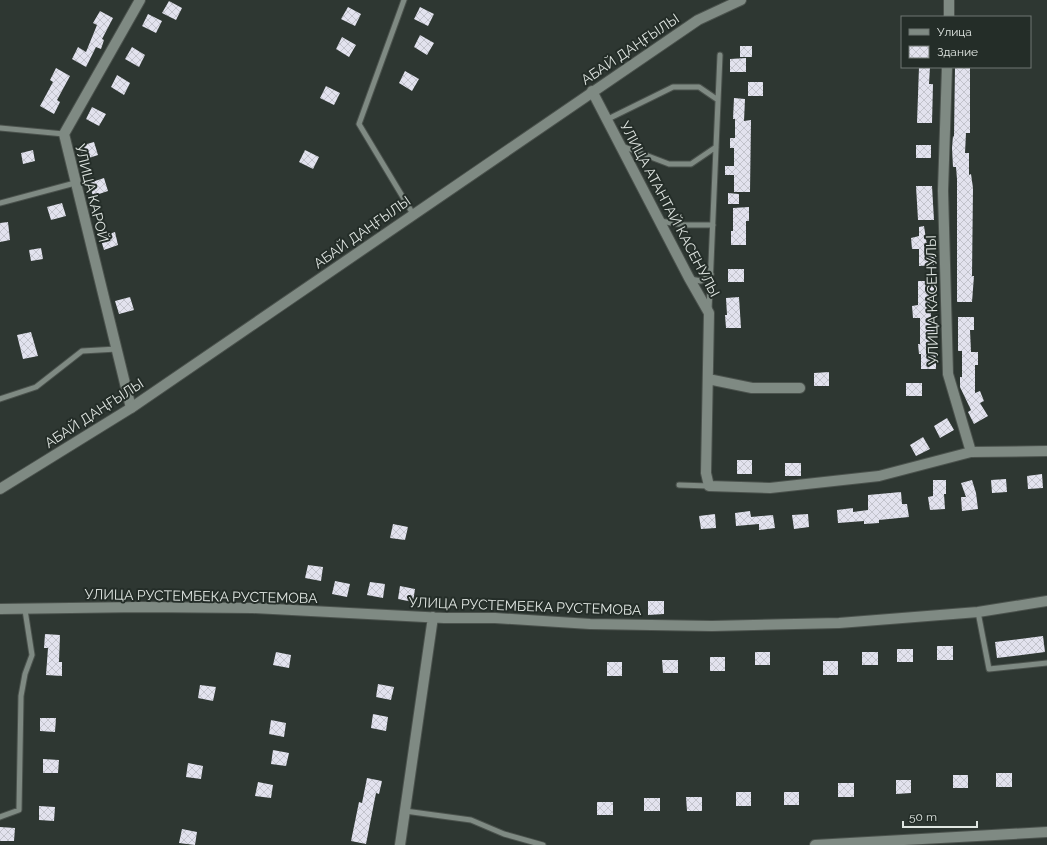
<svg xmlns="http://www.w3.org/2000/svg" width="1047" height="845" viewBox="0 0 1047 845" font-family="Raleway,sans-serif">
<defs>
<pattern id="building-cross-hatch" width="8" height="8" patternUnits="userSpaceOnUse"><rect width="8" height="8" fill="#e2e2ee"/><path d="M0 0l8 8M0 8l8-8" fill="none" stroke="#c2c3cc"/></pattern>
</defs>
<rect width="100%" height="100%" fill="#2e3732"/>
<!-- building -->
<path fill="url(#building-cross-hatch)" d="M169,1L182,8L176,20L162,13Z
M348,7L361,14L355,26L341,19Z
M420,7L434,14L428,26L414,19Z
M100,11L113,18L102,39L104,40L101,49L96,47L86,67L72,59L78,47L86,52L97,25L93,23Z
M148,14L162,21L156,33L142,26Z
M420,35L434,43L427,55L414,47Z
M342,37L356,45L349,57L336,49Z
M740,46H752V57H740Z
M132,47L145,55L139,67L125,59Z
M746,58V72H730V59Z
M919,67H930L929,84H933L932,123H917Z
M955,67H970V133H966L965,153H969V175L971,174L973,188L972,276H974L972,302H957V179L956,167H953L952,148L953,136L954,137Z
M56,68L70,76L57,100L60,102L54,114L40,106L53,82L50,80Z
M405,71L419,79L412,91L399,83Z
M117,75L130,83L124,95L111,87Z
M748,82H763V96H748Z
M326,86L340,93L334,105L320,98Z
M734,98L745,99L744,121L751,120L750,192H734V175H725V166H734V148H730V138H735V119H733Z
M92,107L106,114L99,126L86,119Z
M94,142L98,155L83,160L80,146Z
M916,145H931V158H916Z
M33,150L35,161L23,164L21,153Z
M305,150L319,157L313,169L299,162Z
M104,178L108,191L93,196L89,183Z
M916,186H932L934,220H918Z
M728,193L739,194V204H728Z
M62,203L66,216L51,220L47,207Z
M749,207V221H746V245H731V231H733V208Z
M8,222L10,240L0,242V223Z
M924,226L928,252H935V265L919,266V249H912L911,238L919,236V227Z
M115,232L118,245L104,250L100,237Z
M41,248L43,259L31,261L29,250Z
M728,269H744V282H728Z
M918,281H934V294H929L932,327H935L936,340H931L933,355H936V369H921V354H919L918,344H920V318H913L912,306L918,305Z
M130,297L134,310L119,314L115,301Z
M739,297L741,328H726L725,315H727L726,298Z
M958,317H974V330H970L971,352H978V365H975V393L980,391L984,401L980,403L988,416L974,424L968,412L971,410L960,387V377H962V351H958Z
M31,332L38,356L23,359L17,335Z
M829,372V386H814V373Z
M906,383H922V396H906Z
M947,418L954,430L940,438L934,426Z
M923,437L930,449L916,456L910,445Z
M737,460H752V474H737Z
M785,463H801V476H785Z
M1042,474L1043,488L1028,489L1027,476Z
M1006,479L1007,492L992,493L991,480Z
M933,480H946V494H944L945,509L930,510L928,497L933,496Z
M972,480L976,493L978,509L962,511L961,497H966L961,483Z
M901,492L902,504H907L909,517L879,520V523L864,524V521L838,523L837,510L853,508V512L868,510V495Z
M750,511L751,517L773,515L775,528L759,530V524L736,526L735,513Z
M715,514L716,528L701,529L699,516Z
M808,514L809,527L794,529L792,515Z
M393,524L408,527L405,540L390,538Z
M308,565L323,567L321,581L305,578Z
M335,581L350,584L347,597L332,594Z
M370,582L385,584L383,598L367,595Z
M400,586L415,589L413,602L398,599Z
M648,601H664V614L648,615Z
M45,634L60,635L59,662H62V676L46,675L48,648H44Z
M1043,636L1045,652L997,658L995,642Z
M937,646H953V660H937Z
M897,649H913V662H897Z
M276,652L291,655L289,668L273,665Z
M755,652H770V665H755Z
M862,652H878V665H862Z
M710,657H725V671H710Z
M662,660H678V673H663Z
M823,661H838V675H823Z
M607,662H622V676H607Z
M378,684L394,687L391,700L376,697Z
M200,685L216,687L213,701L198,698Z
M373,714L388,717L386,731L371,728Z
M40,718H56L55,732L40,731Z
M271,720L286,723L284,737L269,734Z
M273,750L289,753L286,766L271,764Z
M43,759L59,760L58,773H43Z
M188,763L203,766L201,779L186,777Z
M996,773H1012V787H996Z
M953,775H968V788H953Z
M367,778L382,781L379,794L376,793L366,844L351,841L359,802L362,803Z
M896,780H911V793L896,794Z
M258,782L273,785L271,798L255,796Z
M838,783H854V797H838Z
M736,792H751V806H736Z
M784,792H799V805H784Z
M686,797H702V811H687Z
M644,798H660V811H644Z
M597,802H613V815H597Z
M39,806L55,807L54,821L39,820Z
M0,827L15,828L14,841H0Z
M182,829L197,832L195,845L179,843Z"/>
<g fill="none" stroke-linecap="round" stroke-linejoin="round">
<defs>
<path id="service" d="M404,0L359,124L413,214
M606,120L673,87H699L718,100
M0,128L64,134
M622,146L669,164H691L716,147
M0,203L75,183
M660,221L684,225H713
M690,279L701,281L711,274
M709,310L720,55
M0,399L36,387L82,351L117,349
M679,485L709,486
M978,612L989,669L1047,663
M405,811L471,820L504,834L543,845
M0,817L19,810L21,696L25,674L32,655L25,610"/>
<path id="minor" d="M949,17V0
M947,67L943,191L948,374L971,452L1047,451
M592,91L689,278L709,313L706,473L709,486L770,488L879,476L971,452
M708,379L752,388H800
M131,408L64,134L140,0
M815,845L1047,832"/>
<path id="tertiary" d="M0,489L131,408L698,20L741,0
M0,609L141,607L253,608L444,618H495L590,624L712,626L839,623L978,612L1047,601
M400,845L433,617"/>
</defs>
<!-- service casing -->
<use href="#service" stroke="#4b524d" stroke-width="7"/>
<!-- minor casing -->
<use href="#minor" stroke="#4b524d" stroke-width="12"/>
<!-- tertiary casing -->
<use href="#tertiary" stroke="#4b524d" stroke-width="12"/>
<!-- service -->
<use href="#service" stroke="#7f8a83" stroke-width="5"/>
<!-- minor -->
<use href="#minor" stroke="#7f8a83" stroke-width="10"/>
<!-- tertiary -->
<use href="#tertiary" stroke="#7f8a83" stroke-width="10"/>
</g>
<g text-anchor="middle" stroke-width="4" stroke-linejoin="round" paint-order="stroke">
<!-- street labels -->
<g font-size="14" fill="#e0e6e2" stroke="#242d28">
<text transform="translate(630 49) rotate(-34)" y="5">АБАЙ ДАҢҒЫЛЫ</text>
<text transform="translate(92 193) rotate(76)" y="5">УЛИЦА КАРОЙ</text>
<text transform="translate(670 209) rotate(62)" y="5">УЛИЦА АТАНТАЙ КАСЕНУЛЫ</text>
<text transform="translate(362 232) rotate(-35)" y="5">АБАЙ ДАҢҒЫЛЫ</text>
<text transform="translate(932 300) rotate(-91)" y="5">УЛИЦА КАСЕНУЛЫ</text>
<text transform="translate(94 413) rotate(-33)" y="5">АБАЙ ДАҢҒЫЛЫ</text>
<text transform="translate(201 596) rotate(1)" y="5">УЛИЦА РУСТЕМБЕКА РУСТЕМОВА</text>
<text transform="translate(525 606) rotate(2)" y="5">УЛИЦА РУСТЕМБЕКА РУСТЕМОВА</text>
</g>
</g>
<!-- legend -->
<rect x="901" y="16" width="130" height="52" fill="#242d28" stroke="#6f7772"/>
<rect x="909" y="29" width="20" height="6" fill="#7f8a83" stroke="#6f7772"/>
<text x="937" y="36" font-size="12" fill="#e0e6e2">Улица</text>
<rect x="909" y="46" width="20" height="12" fill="url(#building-cross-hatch)" stroke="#6f7772"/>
<text x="937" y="56" font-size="12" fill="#e0e6e2">Здание</text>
<!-- scale -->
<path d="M903 821v6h74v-6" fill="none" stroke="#e0e6e2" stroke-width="2"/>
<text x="909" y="821" font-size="12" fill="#e0e6e2" stroke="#242d28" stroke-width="3" paint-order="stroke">50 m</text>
</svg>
